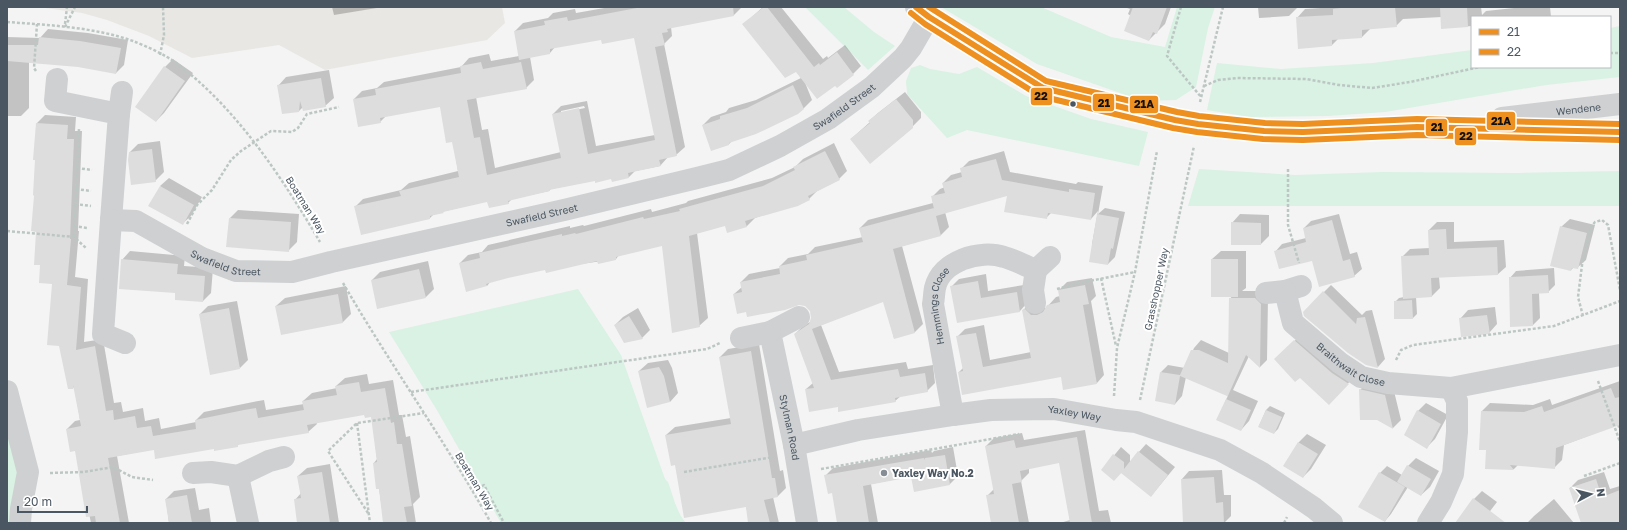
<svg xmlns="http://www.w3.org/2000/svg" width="1627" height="530" viewBox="0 0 1627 530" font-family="'Golos Text',sans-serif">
<rect width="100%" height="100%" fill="#f4f4f4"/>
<!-- commercial -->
<path fill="#e8e7e3" d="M38,7H502L505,23L487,40L325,70L279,45L192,58L149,36L107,20L82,13Z"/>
<!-- green -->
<path fill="#d9f2e3" d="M805,7H844L874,32L895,46L868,70Z
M941,7H1041L1111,37L1165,47L1177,7H1215L1208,28L1196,87L1176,100L1143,101L1037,64Z
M1620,26V77L1546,85L1385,112L1328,116L1250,117L1207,110L1217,63L1281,69L1373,63L1472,50V67H1610V28Z
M920,65L930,69L959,74L977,67L1026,96L1091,119L1148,132L1139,166L967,130L947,138L907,94L906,81L911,68Z
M1199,169L1295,175L1382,172L1516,173L1620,171V206H1188Z
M578,289L621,355L665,479L668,482C673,495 676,512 686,523H501L438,412L389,332Z
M7,414L30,523H7Z"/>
<!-- shadow -->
<path fill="#0003" fill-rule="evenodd" d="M332,7H383L334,15Z
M610,7H742L734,15L671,27L672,36L664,44L685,147L676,155L668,157L660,166L635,171L629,177L595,180L551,189L549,191L512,199L508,203L488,201L445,211L434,214L430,218L355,207L363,199L401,190L409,183L458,171L453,141L440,106L386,116L380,122L354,99L362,91L377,88L384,82L461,67L469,58L489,54L491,61L519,56L515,31L523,23L548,18L553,13L575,9L576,13ZM635,37L655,135L596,146L587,101L561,106L553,114L561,152L495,168L488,129L482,130L476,97L526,88L534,80L530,57L550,53L555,47L602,39ZM584,106L585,108L561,113V111Z
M763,7H781L823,59L827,56L828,58L845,45L861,66L853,74L836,84L804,80L812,100L804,108L797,113L732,141L729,144L703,125L711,117L726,112L729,108L756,100L801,78L796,71L744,24Z
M1124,7H1171L1165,24L1149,40L1131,16L1128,14L1130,9Z
M1258,7H1297V8L1289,16L1259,18Z
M1336,7H1481L1482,15L1486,11L1514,8V7H1550L1551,17H1472V26L1442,28V17L1403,19L1396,26L1371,28L1362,37L1339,38L1332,45L1299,48L1297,18L1305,9Z
M48,29L88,33L128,40L124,65L116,73L78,66L29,62V108L21,116H7V37L40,38Z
M173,59L193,73L164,113L156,121L165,67Z
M329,70L334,98L325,106L303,107L299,111L278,86L286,77Z
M905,92L921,112V118L912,127L851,139L870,122L869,121L878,113Z
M45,115L76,117L75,131H82L78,231H79L75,277L88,279L84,342L103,339L114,403L121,402L123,412L143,408L145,421L159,418L161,429L196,422V420L204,412L253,402L264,400L266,410L304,404L303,401L312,393L337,388L336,386L345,378L367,374L369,384L393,380L399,415H402L406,437L410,436L420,497L413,504L416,523H384L379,488L374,463L377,459L372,416L365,414L316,422L317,424L308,432L239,444L237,446L214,448L155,449L117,456L129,523H91L76,450L67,429L75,421L80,420L75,386L73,388L53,283L41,264L37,231L35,195L37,123Z
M160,141L164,172L155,181L130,152L138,144Z
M834,143L847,171L839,179L817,191L809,199L755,218L747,226L727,231L726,225L697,233L708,318L699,326L662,245L619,255L616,259L546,269L491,281L487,286L460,263L468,255L482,252L488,245L570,226V228L583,225L584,226L651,209L652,212L686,203L688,201L772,178L795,167L803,159Z
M1004,151L1010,172L1076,184L1078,182L1103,186L1098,214L1105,208L1125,212L1115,257L1108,264L1092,244L1098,211L1091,219L1052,212L1046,218L1008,195L945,212L949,227L941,235L902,246L923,324L915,332L894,338L884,300L821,325L839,372L906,362L908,369L933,365L935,383L927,391L901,396L895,401L839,406L806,389L813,383L795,334L803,326L812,321L811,310L806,305L799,304L747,311L734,294L742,287L741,282L749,274L780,268V266L788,258L808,254L815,247L863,237L860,228L868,220L933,203L932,197L940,189L945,187L943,183L951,175L962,172L961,169L969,161Z
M169,178L202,197L191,216L182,224L160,186Z
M238,210L299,214L297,242L288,251L230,218Z
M1240,214L1269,215V236L1261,244L1232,223Z
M1339,214L1350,254L1357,252L1362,269L1354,276L1312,260L1275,252L1282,244L1306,238L1304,228L1311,221Z
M1570,219L1595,225L1586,260L1577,268L1574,267L1571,270L1561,227Z
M1437,222H1454V242L1504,240L1506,267L1498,274L1439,277L1440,288L1432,296L1416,297L1417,314L1413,318L1395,302L1399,298L1404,297L1402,257L1410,249L1430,248L1429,230Z
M130,251L185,256L184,266L213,268L211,293L203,301L176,292L122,260Z
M1221,251H1246V288L1242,291H1263L1268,297L1267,360L1260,367L1249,356L1233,390L1258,401L1249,421L1241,430L1218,419L1228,395L1186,377L1182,396L1175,404L1161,372L1168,365L1185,368L1194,348L1201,340L1229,353L1230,299L1232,296L1212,259Z
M428,261L434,289L426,297L372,280L380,272Z
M1554,268L1555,285L1548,292L1539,293L1540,318L1533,325L1510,278L1516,271Z
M986,274L988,291L1024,285L1027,303L1020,311L958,322L951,287L959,279Z
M1092,278L1096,296L1091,301L1104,375L1097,383L1061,375L959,372L963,368L957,337L965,329L984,325L990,360L1031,352L1023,310L1031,303L1039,307L1046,308L1056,297L1060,296L1059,290L1067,282Z
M1331,285L1362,315L1366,311L1372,310L1385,359L1378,367L1304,312Z
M346,286L351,314L343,322L282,334L276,306L285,298Z
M237,301L248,360L240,368L200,314L208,306Z
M1495,307L1497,324L1489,333L1460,319L1468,310Z
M638,308L650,330L642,338L615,325L623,317Z
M1303,333L1356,375L1337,395L1300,376L1284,351Z
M759,344L780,471L783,470L786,488L778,496L773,497L779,523H749L746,505L676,464L666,435L675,427L731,418L720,357L728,349Z
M668,360L672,368L678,393L670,402L639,371L648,363Z
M1620,381V427L1618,428L1617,425L1564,445L1562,460L1554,468L1518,465L1514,469L1486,468L1487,449L1482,411L1490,403L1533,405L1550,399L1552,405Z
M1368,382L1393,387L1401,420L1393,428L1377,419L1360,390Z
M1426,403L1448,415L1435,439L1427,447L1418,411Z
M1270,406L1285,413L1278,429L1274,433L1259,426L1266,410Z
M1085,430L1099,511L1108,510L1111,523H1060L1070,520L1060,462L1029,468V473L1021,481L1029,523H992L987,496L994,489L986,446L994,438L1022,433L1024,440Z
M1307,434L1326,445L1311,469L1303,477L1284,466L1299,442Z
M1146,444L1175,467L1151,496L1121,472L1102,470L1121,447L1130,455V462Z
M953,447L958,476L950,484L912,476L871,484L878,523H838L833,492L826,475L833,468L931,450L932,453L934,451Z
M1416,458L1439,471L1430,487L1421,495L1408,487L1391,514L1385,521L1380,473L1387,466L1402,475L1408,466Z
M330,464L339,523H298L295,500L301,493L298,476L307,468Z
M1222,470L1224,495H1231V516L1224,523H1185L1182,479L1189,471Z
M1604,472L1610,489L1620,486V523H1582L1570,488L1578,480Z
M195,488L199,510L209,508L211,523H169L166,499L174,491Z
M1482,491L1497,502L1481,523H1459L1474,499Z
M1554,499L1574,523H1527L1534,516Z"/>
<!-- building -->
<path fill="#ddddde" d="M642,7H733L734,16L667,29L668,32L662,33L665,45L655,47L677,156L659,160L661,166L628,173L629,178L612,182L611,179L595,183V181L549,190L550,191L508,201L509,204L489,208L487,202L443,212L444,213L430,216V219L361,235L354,206L401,196L399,191L459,177L452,142L446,143L440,107L380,118L381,123L358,127L353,99L376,95L375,89L461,73L460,66L481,62L483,69L521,62L527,89L467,100L474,138L480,137L487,175L561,158L552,114L579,108L588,154L655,140L634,38L602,44L601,40L550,49V54L519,60L514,31L545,25L544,21L567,17L568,21Z
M764,7H767L814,67L819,63L820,65L837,52L854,75L837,88L835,86L817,99L796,72L785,78L742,24Z
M1133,7H1167L1157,34L1153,32L1149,41L1124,31Z
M1341,7H1395L1397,27L1362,30V38L1332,40V46L1298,49L1296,17L1333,15V9L1341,8Z
M1440,7H1467L1468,27L1441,29Z
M39,37L80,41L121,48L116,74L78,67L7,61V45H38Z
M164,66L185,81L156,122L135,107Z
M321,78L326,107L303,111L300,101L299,112L282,114L277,85Z
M793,85L804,109L798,114L756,134L729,143V145L711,151L702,125L720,119V116L747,108Z
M896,99L913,120V128L870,164L850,139L870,123L868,121Z
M36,123L68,125L67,139H74L70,239H71L67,285L81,287L76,350L95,346L106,411L113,410L114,420L135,416L137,428L151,426L153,436L196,429L195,420L244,410L256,408L258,418L304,410L302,401L337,395L335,386L359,382L361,392L385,388L391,423L394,422L397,444H402L412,506L404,507L407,523H383L379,489H376L373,463L377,462L371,417L365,418L364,415L307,425L309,433L238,445V447L214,451V449L155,459L154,450L108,458L120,523H96L95,516L86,517L75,451L70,452L66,429L81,426L73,385V389H68L59,346L47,345L52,284L39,283L40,265H34L36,232L31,231L34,196L33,195L35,160H33Z
M152,149L156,182L131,185L128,160L129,152Z
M825,151L840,180L808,196L810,200L798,206L745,221L747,227L727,233L725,226L689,236L700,327L672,333L662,246L616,257V260L598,264L597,261L546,273L545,270L508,278L486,284L487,286L466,292L459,263L480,258L479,253L562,234V236L575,233L576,234L643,217L644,219L680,211L679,209L763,186L795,170L793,167Z
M996,159L1002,180L1069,192V189L1095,193L1091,220L1048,213L1047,219L1004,212L1007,196L936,216L941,236L893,249L915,333L894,339L883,302L812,329L831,380L898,369L900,377L925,373L928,392L895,398L896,402L838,412V407L809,412L805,389L814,388L794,334L809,324L811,318L810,311L805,306L799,305L785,310L747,317L746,312L737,314L733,294L742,292L740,282L780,274L779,266L807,260L806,255L863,242L859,228L934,208V209L931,196L945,193L942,183L962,177L960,168Z
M160,186L194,205L183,225L148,206Z
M1097,214L1119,218L1113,249L1111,248L1108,265L1089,262Z
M229,218L291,222L289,252L226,247Z
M1332,220L1343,261L1350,259L1355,277L1319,287L1312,261L1279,269L1274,251L1306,242L1303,228Z
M1231,222L1261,223V245H1231Z
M1560,226L1587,233L1578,269L1572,268L1571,271L1550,266Z
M1446,229L1447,249L1497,247L1498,275L1431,278L1432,297L1403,299L1401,256L1429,255L1428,230Z
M121,259L178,264L177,274L205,276L203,302L175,300V293L119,289Z
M1211,259H1238V297H1211Z
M419,269L426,298L377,309L371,280Z
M1548,275L1549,293L1532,294L1533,326L1510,327L1509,277Z
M978,281L981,298L1017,292L1020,312L957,323L950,286Z
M1085,285L1089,304L1083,305L1097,384L1063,390L1061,377L962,395L958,372L963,371L956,336L976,333L983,367L1031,358L1022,310L1025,309L1031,315H1037L1043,312L1047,305L1060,302L1058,290Z
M1323,291L1356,324L1357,318L1365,317L1378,368L1366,365L1348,353L1304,316L1303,312Z
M338,294L343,323L281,335L275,306Z
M1229,298H1255L1261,304L1260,368L1246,355L1227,398V396L1180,376L1175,405L1155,401L1160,372L1180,375L1191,350H1199L1228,363Z
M1412,300L1413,319H1394V301Z
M229,308L240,369L210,375L199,314Z
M1487,315L1490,334L1461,337L1459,318Z
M629,316L643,339L624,343L614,325Z
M1294,340L1332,373L1349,384L1329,405L1300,378L1295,382L1274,359Z
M751,351L772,478H775L778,497L764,500L770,523H748L746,507L684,518L675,465L671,466L665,435L731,424L719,357Z
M659,367L664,376L670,402L647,408L638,371Z
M1611,388L1615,398L1620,397V425L1556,448L1555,469L1510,465L1514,470L1485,469L1486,450H1479L1481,411L1524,412L1542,406L1544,412Z
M1359,389L1385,395L1393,429L1377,420H1360Z
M1226,399L1251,410L1241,431L1216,420Z
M1266,410L1282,417L1274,434L1258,427Z
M1417,410L1441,424L1427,449L1404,435Z
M1077,437L1092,523H1070L1059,463L1020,471L1022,482L1012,484L1019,523H991L986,495L994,494L985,446L1014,440L1016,448Z
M1298,442L1318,454L1303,478L1283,466Z
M1138,451L1168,475L1151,497L1121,473L1124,470L1114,481L1101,470L1113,454L1124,462V469Z
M945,455L950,485L914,492L911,477L863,486L869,523H837L832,493L828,494L824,475L924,458V460L925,458Z
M1407,465L1431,479L1421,496L1397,482Z
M322,472L330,523H297L294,499L301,498L297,476Z
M1379,472L1405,487L1385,522L1358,507Z
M1214,477L1216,503L1223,502L1224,523H1183L1181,479Z
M1596,479L1602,497L1620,490V523H1581L1569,488Z
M187,495L192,523H169L165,499Z
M1473,498L1506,523H1455Z"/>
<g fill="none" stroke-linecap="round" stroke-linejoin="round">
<!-- path -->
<path stroke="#bcc7c4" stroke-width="2.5" stroke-dasharray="3 2" stroke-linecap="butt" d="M1181,7L1167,56L1201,97
M7,22C49,25 93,27 133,41C146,46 166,55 176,63C236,107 283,179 320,242
M65,24L67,7
M65,27L75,7
M1610,53H1620
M160,55L164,35L163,7
M36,71L34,68L37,24
M1204,86L1218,80L1237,78L1306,79L1339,85L1372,88L1410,82L1480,67
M1200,102L1223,7
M77,168L92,170
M1288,169V225L1299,263
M76,189L91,191
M75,204L91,206
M187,224L197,205L212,190L231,160L241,151L271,131L292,132L298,128L307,114L339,107
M74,226L87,228
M7,231L74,237L86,248
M74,237L79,129
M1101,278L1116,346
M343,283C390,364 445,441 491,523
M1057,289L1079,283L1135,272
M1583,316L1578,297L1582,265L1590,228L1595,222L1602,220L1608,225L1620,290
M1396,360L1401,350L1413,345L1554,326L1620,301
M1598,381L1620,442
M411,392L707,349L720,343
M1114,396L1117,348L1135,272L1157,151
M1140,400L1194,146
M357,423L370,523
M821,469L1019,434
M684,472L773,457
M50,473L84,472L113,467L132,477L153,480
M1584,476L1620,463
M473,491L484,485L504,523
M368,513L328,451L357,423L424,413
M1284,523L1287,517"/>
<!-- minor -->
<g stroke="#ced0d2" stroke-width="22">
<path d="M916,7L929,17L1043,88L1175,120L1198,124L1264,131L1303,132L1417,127L1620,132"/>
<path id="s1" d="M57,79L55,101L119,114L111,220L136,221L202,258L236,271L292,272L331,262L564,210L697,178L729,170L780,146L828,119L872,87L903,58L911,48L929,17"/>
<path d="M119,114L122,92"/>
<path id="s2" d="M1502,118L1620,104"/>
<path d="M111,220L103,334L125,343"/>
<path d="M1036,270L1050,257"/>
<path id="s3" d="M1301,286L1285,291L1293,323L1340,363L1361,377L1388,383L1451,388"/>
<path d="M1266,293L1285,291"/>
<path id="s4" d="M799,317L770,332L794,445L807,523"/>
<path d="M741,338L770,332"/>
<path d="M7,391L28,472L21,509L20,523"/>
<path id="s5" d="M953,415L933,304C934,299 934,293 935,288C941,261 980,249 1004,257C1015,260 1026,266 1036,270L1033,290L1035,303"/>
<path id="s6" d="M794,445L858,430L953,415L991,410L1054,409L1116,420L1136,422L1220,450L1262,473L1314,508L1332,523"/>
<path d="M193,473L211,472L238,476L269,461L284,457"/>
<path d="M238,476L248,523"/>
<path d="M1428,523L1441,502L1453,474L1457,432V401L1451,388L1620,355"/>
</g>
<defs>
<path id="bus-1" d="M916,7L929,17L1043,88L1175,120L1198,124L1264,131L1303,132L1417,127L1620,132"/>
<path id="bus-2" d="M911,13L925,24L1040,96L1173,128L1197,132L1263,139L1303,140L1417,135L1620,140"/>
<path id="bus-3" d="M929,7L1046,81L1177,112L1199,116L1265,123L1303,124L1417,119L1620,124"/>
</defs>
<!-- bus-1 casing -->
<use href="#bus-1" stroke="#fff" stroke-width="9"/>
<!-- bus-2 casing -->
<use href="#bus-2" stroke="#fff" stroke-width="9"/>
<!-- bus-3 casing -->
<use href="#bus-3" stroke="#fff" stroke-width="9"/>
<!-- bus-1 -->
<use href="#bus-1" stroke="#ee9020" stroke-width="6"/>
<!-- bus-2 -->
<use href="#bus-2" stroke="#ee9020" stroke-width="6"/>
<!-- bus-3 -->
<use href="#bus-3" stroke="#ee9020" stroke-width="6"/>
</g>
<!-- markers -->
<circle fill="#4a5661" stroke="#fff" stroke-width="1.5" cx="1073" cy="104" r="3.5"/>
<circle fill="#868d94" stroke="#fff" stroke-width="1.5" cx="884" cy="473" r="4"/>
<g text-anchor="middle" stroke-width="4" stroke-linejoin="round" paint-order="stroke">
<!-- street labels -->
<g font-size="10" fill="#4a5661" stroke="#fff">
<text dy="4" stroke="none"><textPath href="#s1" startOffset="967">Swafield Street</textPath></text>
<text dy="4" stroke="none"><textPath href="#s2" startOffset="77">Wendene</textPath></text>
<text transform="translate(306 205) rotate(58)" y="4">Boatman Way</text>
<text dy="4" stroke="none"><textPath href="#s1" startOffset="643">Swafield Street</textPath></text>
<text dy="4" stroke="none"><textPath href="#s1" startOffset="319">Swafield Street</textPath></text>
<text transform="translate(1156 289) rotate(-78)" y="4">Grasshopper Way</text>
<text dy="4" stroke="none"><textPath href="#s5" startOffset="112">Hemmings Close</textPath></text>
<text dy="4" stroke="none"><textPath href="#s3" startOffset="122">Braithwait Close</textPath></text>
<text dy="4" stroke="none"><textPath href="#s6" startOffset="284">Yaxley Way</textPath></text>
<text dy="4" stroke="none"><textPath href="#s4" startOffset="130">Stylman Road</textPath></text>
<text transform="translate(475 481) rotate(59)" y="4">Boatman Way</text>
</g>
<!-- poi labels -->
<g font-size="10" font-weight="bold" fill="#4a5661" stroke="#fff" text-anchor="start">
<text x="892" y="477">Yaxley Way No.2</text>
</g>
</g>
<g stroke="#fff" stroke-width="1.5">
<rect x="1030" y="87" width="23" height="19" rx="4" fill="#ee9020"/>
<rect x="1092" y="93" width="23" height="19" rx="4" fill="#ee9020"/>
<rect x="1129" y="95" width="30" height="19" rx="4" fill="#ee9020"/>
<rect x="1486" y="111" width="30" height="20" rx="4" fill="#ee9020"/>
<rect x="1425" y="118" width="23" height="19" rx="4" fill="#ee9020"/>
<rect x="1454" y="127" width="23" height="19" rx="4" fill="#ee9020"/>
</g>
<g font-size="11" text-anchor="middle" font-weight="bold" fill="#111">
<text x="1041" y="100">22</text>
<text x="1104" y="107">21</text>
<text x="1144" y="108">21A</text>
<text x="1501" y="125">21A</text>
<text x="1437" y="131">21</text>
<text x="1466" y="140">22</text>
</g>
<!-- border -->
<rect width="1627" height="530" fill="none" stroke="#4a5661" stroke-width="16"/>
<!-- legend -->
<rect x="1471" y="16" width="140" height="52" fill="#ffffff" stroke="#b7bbc0"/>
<rect x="1479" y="29" width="20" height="6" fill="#ee9020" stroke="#b7bbc0"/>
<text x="1507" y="36" font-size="12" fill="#4a5661">21</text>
<rect x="1479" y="49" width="20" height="6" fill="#ee9020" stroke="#b7bbc0"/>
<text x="1507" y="56" font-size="12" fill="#4a5661">22</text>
<!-- north arrow -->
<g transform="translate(1591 494) rotate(83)" stroke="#ffffff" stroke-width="3" paint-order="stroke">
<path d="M0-3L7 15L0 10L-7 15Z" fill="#4a5661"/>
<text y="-6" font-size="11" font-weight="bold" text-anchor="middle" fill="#4a5661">N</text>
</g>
<!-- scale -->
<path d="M18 506v6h69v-6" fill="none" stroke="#4a5661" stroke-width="2"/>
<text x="24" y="506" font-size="12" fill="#4a5661" stroke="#ffffff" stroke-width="3" paint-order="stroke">20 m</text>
</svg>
